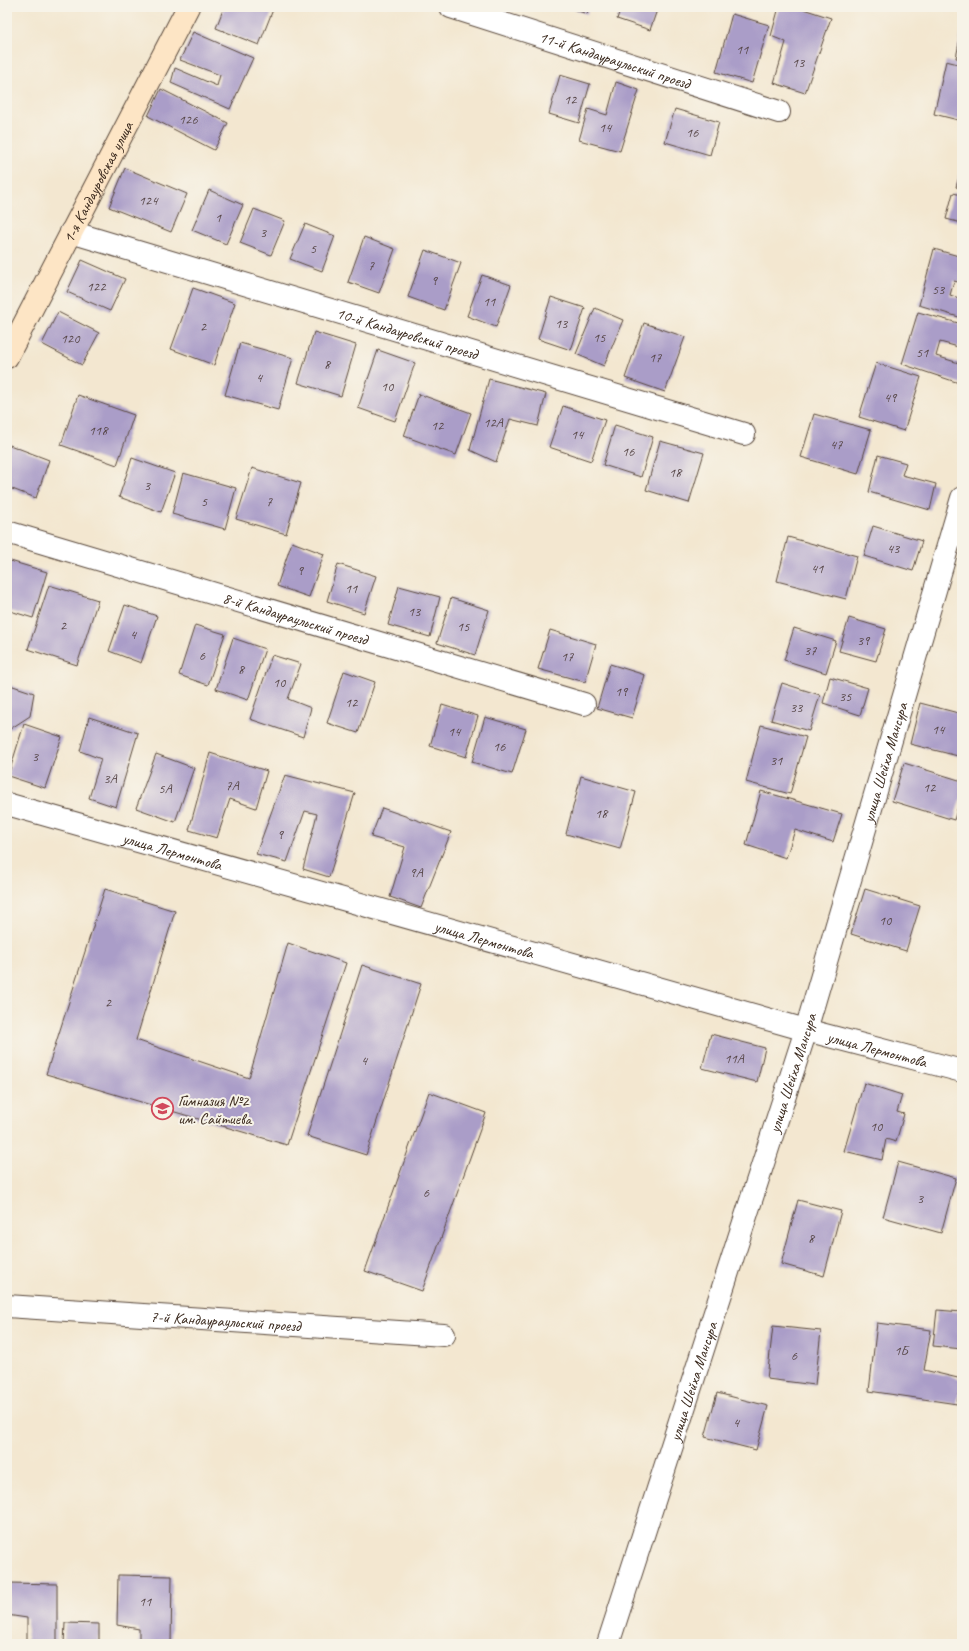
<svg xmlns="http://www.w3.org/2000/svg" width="969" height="1651" viewBox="0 0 969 1651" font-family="Caveat,sans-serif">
<rect width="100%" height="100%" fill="#f7f3e8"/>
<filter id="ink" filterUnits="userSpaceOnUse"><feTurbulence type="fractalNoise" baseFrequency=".025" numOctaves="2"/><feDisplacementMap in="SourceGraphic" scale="8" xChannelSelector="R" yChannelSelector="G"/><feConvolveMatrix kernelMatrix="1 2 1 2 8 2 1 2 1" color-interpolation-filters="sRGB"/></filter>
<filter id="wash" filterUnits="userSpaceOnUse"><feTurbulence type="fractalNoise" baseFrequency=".012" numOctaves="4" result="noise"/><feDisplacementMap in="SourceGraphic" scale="16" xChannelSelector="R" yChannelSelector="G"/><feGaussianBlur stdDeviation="0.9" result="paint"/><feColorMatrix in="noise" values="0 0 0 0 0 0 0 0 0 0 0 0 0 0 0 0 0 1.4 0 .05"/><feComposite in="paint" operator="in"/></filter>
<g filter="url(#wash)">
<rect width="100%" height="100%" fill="#f3e7d0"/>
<g id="blocks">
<!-- building -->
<path fill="#aa9dc8" d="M224,7H274L259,45L216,28Z
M567,7H589L587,14Z
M621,7H658L650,30L617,19Z
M779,7H797L831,18L805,93L774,83L786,42L771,36Z
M732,14L769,25L752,83L716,72Z
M193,32L253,58L230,109L171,83L175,68L217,86L220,75L180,60Z
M961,33H962V59L956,58Z
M946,61L962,65V121L934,114Z
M560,75L590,84L579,123L549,114Z
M616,82L639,90L620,151L579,140L588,109L607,115Z
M161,89L228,123L214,150L148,116Z
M675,109L719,122L710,155L665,142Z
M962,167V189L956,187Z
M125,168L187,194L171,232L109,207Z
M209,190L243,205L226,244L192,230Z
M953,193L962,195V223L946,219Z
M254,209L285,221L271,255L240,243Z
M305,224L335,236L322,271L290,259Z
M364,237L395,249L379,293L348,282Z
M934,249L962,257V283L954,281L950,295L962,299V318L919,305Z
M425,250L461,263L444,310L408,297Z
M82,260L125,279L110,311L67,292Z
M482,275L511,285L496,327L467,316Z
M193,288L235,303L214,365L171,349Z
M551,297L585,308L571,350L538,339Z
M595,308L623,320L604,366L576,354Z
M58,312L99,333L82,365L42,344Z
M918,312L962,324V348L940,342L936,356L962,364V384L902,364Z
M644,323L685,337L665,392L625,378Z
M314,332L356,345L341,396L298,383Z
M240,343L293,358L278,410L225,395Z
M378,350L415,363L395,421L358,408Z
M876,363L921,377L904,431L859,417Z
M489,379L546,394L538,426L510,419L496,462L470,450Z
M419,394L471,413L456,455L404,436Z
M78,395L134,415L117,465L61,445Z
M563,406L605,420L591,461L549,447Z
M814,414L871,430L858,474L801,457Z
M615,425L653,437L641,477L603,465Z
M660,441L704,453L689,503L646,490Z
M7,444L49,460L36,498L7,487Z
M878,455L906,463L902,475L936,484L930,510L869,492Z
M132,458L175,473L161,512L119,497Z
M252,468L301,483L286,534L236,519Z
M183,473L236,488L225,529L172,514Z
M873,526L922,541L913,571L864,556Z
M788,537L857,556L846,599L777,581Z
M292,542L324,554L309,597L277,586Z
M7,560L47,572L33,618L7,610Z
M338,564L376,576L364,613L327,601Z
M49,585L98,600L77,665L28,649Z
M399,586L440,597L430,637L388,625Z
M451,598L489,610L475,655L437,643Z
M125,605L157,616L141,663L109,651Z
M849,618L886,629L876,661L839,651Z
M195,625L225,634L208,685L179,675Z
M794,628L836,641L826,673L784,660Z
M550,630L596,644L585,682L538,669Z
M233,638L265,649L248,700L216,689Z
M272,655L301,664L288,699L311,708L303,737L250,719Z
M610,664L645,675L632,718L597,708Z
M344,671L375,682L358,733L327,723Z
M830,677L868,688L860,715L823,703Z
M782,683L820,695L809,731L771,720Z
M7,684L34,693L30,716L7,731Z
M920,703L962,714V757L910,744Z
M442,705L478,716L466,757L430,746Z
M89,717L138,733L116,807L89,798L101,759L80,751Z
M485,717L526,729L512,774L472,762Z
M24,724L62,737L45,788L8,776Z
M761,725L806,737L790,794L746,782Z
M210,753L267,771L256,808L230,799L217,838L189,830Z
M156,754L194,768L175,822L136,808Z
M904,763L962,781V793L954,820L892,801Z
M285,775L355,793L329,877L303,869L317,814L305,811L287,862L256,854Z
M581,776L636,792L620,849L566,834Z
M761,791L842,814L833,842L795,830L786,858L746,845Z
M382,808L451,832L421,908L390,897L405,847L371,837Z
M105,889L175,911L136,1040L249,1078L288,943L346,963L287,1145L46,1074Z
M865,889L920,906L906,951L851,934Z
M362,965L421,984L366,1155L307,1136Z
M711,1034L765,1048L757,1082L702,1068Z
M864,1083L902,1095L897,1112L904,1114L896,1142L886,1139L882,1160L844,1151Z
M429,1092L486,1113L422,1291L365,1271Z
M898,1162L956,1178L941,1233L883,1217Z
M798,1200L841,1211L824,1276L781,1264Z
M937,1310L962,1312V1349L933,1346Z
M877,1323L931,1330L924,1370L962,1379L957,1404L869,1391Z
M773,1326L821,1331L815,1385L767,1379Z
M717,1393L768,1406L756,1450L705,1437Z
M118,1575L172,1576L171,1644H139V1629L117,1625Z
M9,1583L57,1584V1644H27V1618L7,1615Z
M65,1623L99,1624V1644H64Z"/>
</g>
</g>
<g filter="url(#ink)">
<use href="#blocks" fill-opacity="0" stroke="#574639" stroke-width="1"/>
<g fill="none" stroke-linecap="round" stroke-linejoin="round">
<defs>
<g id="street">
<path id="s1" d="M451,7L779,112"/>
<path id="s2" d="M71,232L744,434"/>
<path id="s3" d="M7,532L584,704"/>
<path id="s4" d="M7,804L806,1030L962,1071"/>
<path id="s5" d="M7,1306L444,1335"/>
<path id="s6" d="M608,1644L806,1030L962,498"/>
</g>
<g id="secondary">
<path id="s7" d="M7,357L188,7"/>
</g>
</defs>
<!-- street casing -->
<use href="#street" stroke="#574639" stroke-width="24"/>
<!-- secondary casing -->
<use href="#secondary" stroke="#574639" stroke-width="24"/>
<!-- street -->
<use href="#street" stroke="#fff" stroke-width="22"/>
<!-- secondary -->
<use href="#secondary" stroke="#fde5c5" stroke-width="22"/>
</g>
</g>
<!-- icons -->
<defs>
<symbol id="school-ring" viewBox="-11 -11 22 22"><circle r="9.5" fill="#f7f3e8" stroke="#d1495b" stroke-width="1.5"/><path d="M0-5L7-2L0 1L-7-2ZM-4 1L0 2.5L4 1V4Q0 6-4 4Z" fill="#d1495b"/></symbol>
</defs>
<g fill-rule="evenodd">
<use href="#school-ring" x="150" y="1096" width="25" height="25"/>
</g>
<g text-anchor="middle" stroke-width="4" stroke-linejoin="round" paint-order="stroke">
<!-- number labels -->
<g font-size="14" fill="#574748">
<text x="742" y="54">11</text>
<text x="798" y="67">13</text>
<text x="570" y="104">12</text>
<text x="188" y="124">126</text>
<text x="605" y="132">14</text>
<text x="692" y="137">16</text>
<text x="148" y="205">124</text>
<text x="218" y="222">1</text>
<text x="263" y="237">3</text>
<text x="313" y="253">5</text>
<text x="371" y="270">7</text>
<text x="434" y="285">9</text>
<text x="96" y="291">122</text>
<text x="938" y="294">53</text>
<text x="489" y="306">11</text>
<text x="561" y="328">13</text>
<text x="203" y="331">2</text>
<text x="599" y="342">15</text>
<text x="70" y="343">120</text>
<text x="922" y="357">51</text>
<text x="655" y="362">17</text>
<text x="327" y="369">8</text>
<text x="259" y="382">4</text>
<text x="387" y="391">10</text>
<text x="890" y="402">49</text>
<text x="493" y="427">12А</text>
<text x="437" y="430">12</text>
<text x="98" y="435">118</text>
<text x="577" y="439">14</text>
<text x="836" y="449">47</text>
<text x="628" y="456">16</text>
<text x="675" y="477">18</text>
<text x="147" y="490">3</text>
<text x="204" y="506">5</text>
<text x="269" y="506">7</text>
<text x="893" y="553">43</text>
<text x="817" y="573">41</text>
<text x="300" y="575">9</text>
<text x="351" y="593">11</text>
<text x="414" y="616">13</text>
<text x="63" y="630">2</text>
<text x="463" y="631">15</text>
<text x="133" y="639">4</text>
<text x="863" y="645">39</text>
<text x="810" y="655">37</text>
<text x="202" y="660">6</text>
<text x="567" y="661">17</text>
<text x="241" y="674">8</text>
<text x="279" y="687">10</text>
<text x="621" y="696">19</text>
<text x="845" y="701">35</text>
<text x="351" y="707">12</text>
<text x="796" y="712">33</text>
<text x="938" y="734">14</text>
<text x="454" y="736">14</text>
<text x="499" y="751">16</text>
<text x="35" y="761">3</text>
<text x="776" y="765">31</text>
<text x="110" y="783">3А</text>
<text x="232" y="790">7А</text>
<text x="929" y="792">12</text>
<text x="165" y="793">5А</text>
<text x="601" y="818">18</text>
<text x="280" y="839">9</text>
<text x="416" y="877">9А</text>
<text x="885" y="925">10</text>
<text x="108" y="1007">2</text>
<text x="734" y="1063">11А</text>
<text x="364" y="1065">4</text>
<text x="876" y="1131">10</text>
<text x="426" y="1197">6</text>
<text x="920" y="1203">3</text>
<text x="811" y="1243">8</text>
<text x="901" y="1355">1Б</text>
<text x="794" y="1360">6</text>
<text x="736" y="1427">4</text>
<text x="145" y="1606">11</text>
</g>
<!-- street labels -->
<g font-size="16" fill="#3b2a1e" stroke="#f7f3e8">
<text dy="6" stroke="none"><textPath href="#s1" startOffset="172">11-й Кандаураульский проезд</textPath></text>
<text dy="6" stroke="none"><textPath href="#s7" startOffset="197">1-я Кандауровская улица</textPath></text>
<text dy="6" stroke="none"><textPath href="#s2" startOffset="351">10-й Кандауровский проезд</textPath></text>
<text dy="6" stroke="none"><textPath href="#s3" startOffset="301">8-й Кандаураульский проезд</textPath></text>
<text dy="6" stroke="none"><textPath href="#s6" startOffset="924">улица Шейха Мансура</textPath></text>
<text dy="6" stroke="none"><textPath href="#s4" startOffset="172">улица Лермонтова</textPath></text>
<text dy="6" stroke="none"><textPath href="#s4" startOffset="496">улица Лермонтова</textPath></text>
<text dy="6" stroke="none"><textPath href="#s4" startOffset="904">улица Лермонтова</textPath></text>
<text dy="6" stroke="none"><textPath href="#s6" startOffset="600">улица Шейха Мансура</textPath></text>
<text dy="6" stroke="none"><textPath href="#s5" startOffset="219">7-й Кандаураульский проезд</textPath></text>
<text dy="6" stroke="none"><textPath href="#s6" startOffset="276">улица Шейха Мансура</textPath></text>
</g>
<!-- poi labels -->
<g font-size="16" fill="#3b2a1e" stroke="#f7f3e8" text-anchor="start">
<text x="178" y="1106">Гимназия №2<tspan x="178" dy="18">им. Сайтиева</tspan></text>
</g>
</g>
<!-- margin -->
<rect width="969" height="1651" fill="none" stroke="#f7f3e8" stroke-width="24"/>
</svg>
